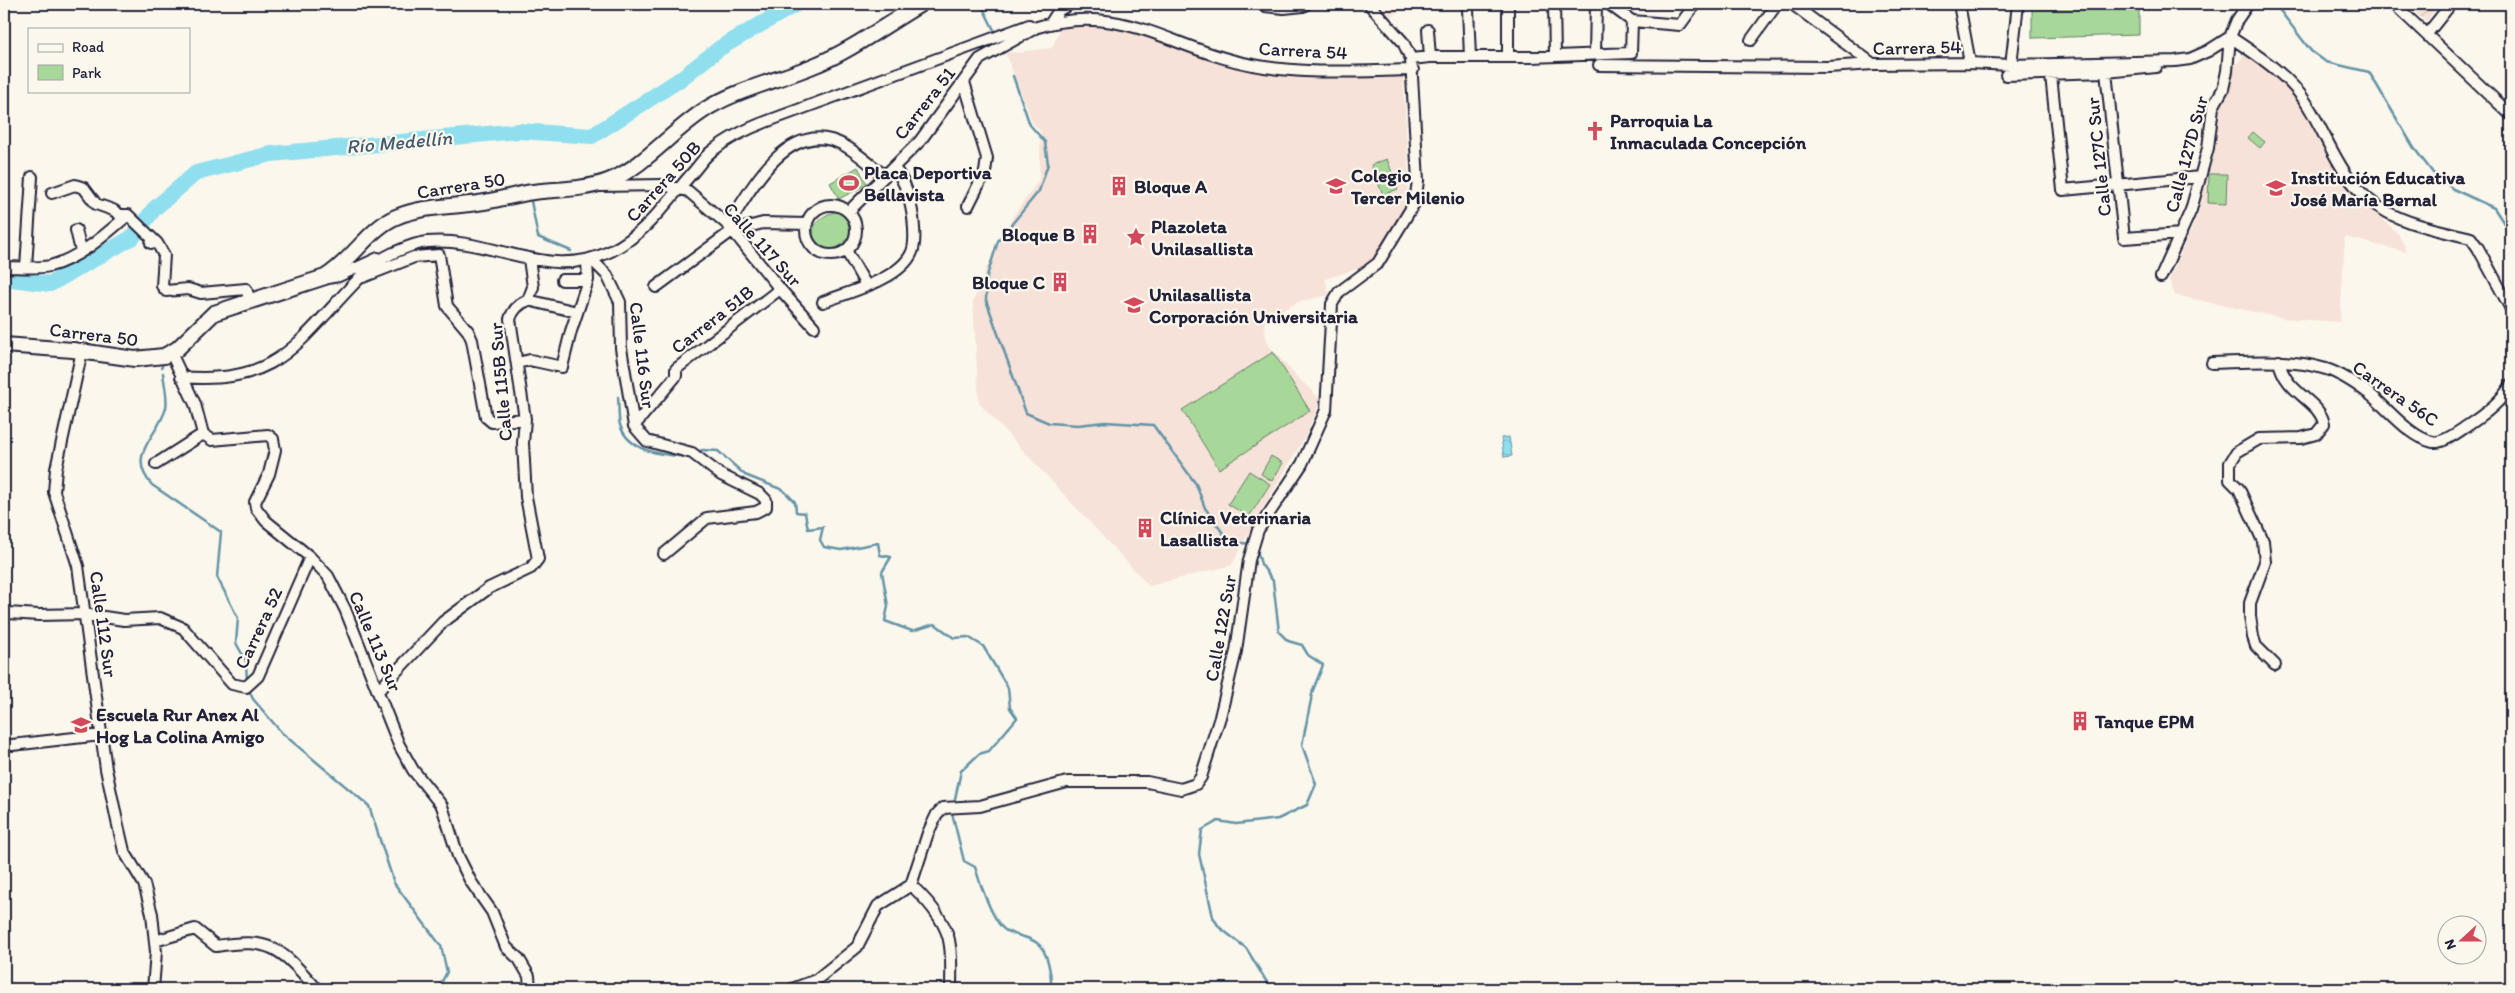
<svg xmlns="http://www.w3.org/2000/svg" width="2515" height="993" viewBox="0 0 2515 993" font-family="Itim,sans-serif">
<defs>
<pattern id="industrial-furrows" width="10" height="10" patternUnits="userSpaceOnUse" patternTransform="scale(1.25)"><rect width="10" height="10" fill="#f6e2d8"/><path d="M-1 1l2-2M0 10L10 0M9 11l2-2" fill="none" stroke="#d3c2ba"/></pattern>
<pattern id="water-waves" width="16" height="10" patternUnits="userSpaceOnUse" patternTransform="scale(1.25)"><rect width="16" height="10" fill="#90dfee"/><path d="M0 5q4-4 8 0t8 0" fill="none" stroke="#7cbfcd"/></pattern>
</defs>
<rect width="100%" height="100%" fill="#fbf7ec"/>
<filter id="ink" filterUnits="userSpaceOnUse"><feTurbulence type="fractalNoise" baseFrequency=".02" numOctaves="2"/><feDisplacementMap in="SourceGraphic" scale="10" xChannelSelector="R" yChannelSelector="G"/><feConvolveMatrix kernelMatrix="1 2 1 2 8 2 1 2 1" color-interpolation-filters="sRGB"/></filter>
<g filter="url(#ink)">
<!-- built -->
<path fill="#f6e2d8" d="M1379,4H1411L1391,16Z
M1107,20L1220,61L1252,71L1292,76L1403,77L1409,179L1407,193L1403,207L1376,257L1363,267L1325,279L1329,295L1301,301L1286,308L1264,323L1267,343L1294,374L1321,400L1305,437L1250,530L1232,565L1149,586L979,403L973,302L987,267L1014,215L1039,180L1041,132L1033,123L1005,52L1024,53V51L1052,48L1059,32L1058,27Z
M2246,53L2288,88L2297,98L2347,185L2398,234L2404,245L2406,252L2345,237L2340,322L2282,318L2175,295L2169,280L2199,212L2215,122L2229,73Z"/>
<!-- industrial -->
<path fill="url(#industrial-furrows)" d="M2406,4H2439L2426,22Z"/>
<!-- green -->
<path fill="#a7d899" stroke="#647d6a" d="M2032,4H2139V35L2032,38Z
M2253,132L2265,142L2260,148L2248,138Z
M1387,159L1398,189L1383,195L1371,165Z
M858,167L867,184L839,199L830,183Z
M2209,174H2227L2226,204L2208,203Z
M838,211H843C852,220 851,238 844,249C814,257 796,221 838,211Z
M1273,352L1310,411L1219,469L1182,410Z
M1271,456L1283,463L1272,481L1261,474Z
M1249,471L1270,484L1249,517L1228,504Z"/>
<!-- water -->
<path fill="url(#water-waves)" stroke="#6493a6" d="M1509,437L1512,456L1504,457L1501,438Z"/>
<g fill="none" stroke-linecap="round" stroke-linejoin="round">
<!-- stream -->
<path stroke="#6493a6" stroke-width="2.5" d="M981,4L994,30
M2275,4L2311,51L2326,62L2369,72L2414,148L2433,173L2453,189L2494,208L2511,234
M1013,76L1030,125L1045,142L1048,164L1039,191L998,241L987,276L986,300L1026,413L1049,423L1078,425L1105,422L1153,425L1196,484L1205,508L1225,536L1233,542L1251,544
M531,201L538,237L571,251
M162,363V367
M163,373C164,383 168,398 166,408C158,437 125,454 152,485L221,532L217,577L238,618L236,643L246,661L247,683
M618,397C619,406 618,417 620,425C629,453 664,455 688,457
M696,453L702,450L718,451L745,475L783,490L795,502L796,512L805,513L808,529L823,527L820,540L824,547L841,550L878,543L880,555L891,557L882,572L888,606L885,621L912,631L935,624L954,638L968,637L983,646L1008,688L1010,708L1017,718L989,751L979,754L961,771L955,799
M1256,547L1261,564L1273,581L1279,632L1288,641L1302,645L1308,655L1323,665L1313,690L1302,745L1316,784L1307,805L1278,819L1236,824L1218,821L1202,830L1199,854L1213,917L1219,927L1246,948L1271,989
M248,688L253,699L282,733L369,806L394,883L441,946L447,972L438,989
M952,813L964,861L975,867C979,881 993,922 1005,930C1014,936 1028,936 1037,943C1048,950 1052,977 1051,989"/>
<!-- river -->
<path stroke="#90dfee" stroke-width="16" d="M4,278L50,284L133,237L154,209L196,173L271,154L519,131L592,136L679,80L720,48L796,4"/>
<defs>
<path id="street" d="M1508,4V57
M1554,4L1555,55
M1609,4L1632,21L1680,25L1695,4
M1792,4L1873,64
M1959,4L1970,63
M2394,4L2511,115
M1468,9L1470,57
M1052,21L1059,10L1070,4
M1428,30L1430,57
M2427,34L2451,4
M2230,37C2257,55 2289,75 2307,104C2332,144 2342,188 2387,212C2412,226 2444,231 2471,238L2478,248L2511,309
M1751,40L1777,4
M1595,54L1596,4
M1411,59L1430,57H1532L1631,53L1632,21
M1599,65L1828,67L1873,64L1970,63L2011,65L2175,61L2190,59L2208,51L2230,37L2237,20L2248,4
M2011,65L2018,4
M2106,72L2124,238L2181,234
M2006,75L2106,72L2156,67
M2051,75L2063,190L2200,177
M964,82L987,158L985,172L968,206
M601,186L662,185L688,191L728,225L780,289L814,327
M52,193L75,185L84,188L96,204L113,210L120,215H128
M806 230a25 25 0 1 1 50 0a25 25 0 1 1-50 0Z
M849,211L920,141L980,59L1034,29
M128,215L157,243
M728,225C749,193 782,127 831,140C850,145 869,164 885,176
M76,230L81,251
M151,243H157L164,255L162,286L166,291L188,289L201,293L246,289L250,300
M847,252L866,285
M591,259L607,275L620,302L621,348L634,426L647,441L692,453L721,475L760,494L766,500V507L756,512L707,518L664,554
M4,267C19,267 36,269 50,266C80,258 106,234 128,215
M26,267L32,177
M363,277L414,257L439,255L447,306L468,331L472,340L486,417L492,422L525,419
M2161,277L2191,210L2208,148L2213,107L2223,89L2227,71L2230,37
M327,278L339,276L378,258
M562,280H588
M656,287L732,231L763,223L807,224
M528,300L577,312
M823,302C849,292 901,279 912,252C916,242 914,228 913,217C910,199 906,182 894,168
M82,351L56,469L54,492L78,566L106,769L117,821L124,851L144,884L152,914L156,952L153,989
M171,353L195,404L203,434L212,440L268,435L273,439L275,450L269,474L255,502L256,508L266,521L310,557L328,576L345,609L399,745L413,770L442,806L458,856L471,882L492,912L506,947L519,959L529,976L530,989
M517,363L530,360L562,367L571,331L588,280L587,261
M2212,363C2249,362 2289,358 2326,369C2342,374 2359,386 2372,396C2388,409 2411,438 2433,442C2444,443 2458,432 2467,426C2484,415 2501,402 2511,385
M181,377C273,384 292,350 348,290C363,274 378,258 398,251C407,247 418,243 427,242C492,236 548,283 611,251C647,233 668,200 694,171C700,164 705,156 712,151C728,138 749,128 768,121L1029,25L1034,28C1123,0 1171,50 1253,65C1305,75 1360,71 1413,70
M634,426L676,376V369L780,289
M156,464L203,434
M8,613L39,615L84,614L124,620L160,618L183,628L232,684L246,687L258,676L310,557
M2275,665L2256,646L2253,637L2250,616V603L2265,562L2263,541L2239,489L2230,480V463L2237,452L2259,439L2301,438L2316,434L2324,424C2320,400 2285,394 2279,361
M378,691L443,622L489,588L531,568L538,559L526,497L523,443L525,419L510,319C513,309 519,304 528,300L533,287L529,259
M12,745L101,735
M911,885C927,900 948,923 950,946C952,960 951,975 951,989
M155,941L195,929L216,946C272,937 281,949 317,989
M792,989L816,980L857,947L878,906L911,885L928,833L937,814L943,808L980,806L1067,782H1147L1181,789L1196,784L1201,777L1220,717L1236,651L1249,560L1258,530L1302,464L1326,410L1332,304L1339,292L1378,263L1415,202L1418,181L1411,59L1403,42L1369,4"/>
<path id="secondary" d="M1265,4L1284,6L1303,4
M4,345L73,350L135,359L164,356L177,349L214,313L325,277C352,261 368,229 396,217C420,207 445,207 470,204C492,202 512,195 533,192C558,189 584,190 608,181C647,166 674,127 711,106C743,88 779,80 813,66C851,51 885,25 921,4"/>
</defs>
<!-- street casing -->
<use href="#street" stroke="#22223b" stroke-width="14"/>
<!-- secondary casing -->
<use href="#secondary" stroke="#22223b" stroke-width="18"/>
<!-- street -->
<use href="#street" stroke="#fbf7ec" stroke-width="10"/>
<!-- secondary -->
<use href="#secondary" stroke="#fbf7ec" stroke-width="14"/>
</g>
</g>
<!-- icons -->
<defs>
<symbol id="church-bare" viewBox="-9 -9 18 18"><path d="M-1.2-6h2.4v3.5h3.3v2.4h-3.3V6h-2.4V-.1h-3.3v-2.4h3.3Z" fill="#d1495b" stroke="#fbf7ec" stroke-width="2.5" paint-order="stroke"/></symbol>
<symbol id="stadium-bare" viewBox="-9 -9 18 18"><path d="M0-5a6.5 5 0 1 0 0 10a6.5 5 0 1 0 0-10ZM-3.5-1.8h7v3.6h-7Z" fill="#d1495b" stroke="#fbf7ec" stroke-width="2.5" paint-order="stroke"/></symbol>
<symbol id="building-bare" viewBox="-9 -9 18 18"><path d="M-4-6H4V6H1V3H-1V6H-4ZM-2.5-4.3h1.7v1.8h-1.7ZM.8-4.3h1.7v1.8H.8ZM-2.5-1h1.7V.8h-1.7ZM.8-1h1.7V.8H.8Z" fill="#d1495b" stroke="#fbf7ec" stroke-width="2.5" paint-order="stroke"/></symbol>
<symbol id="school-bare" viewBox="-9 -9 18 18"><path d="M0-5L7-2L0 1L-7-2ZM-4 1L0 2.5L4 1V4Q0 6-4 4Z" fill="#d1495b" stroke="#fbf7ec" stroke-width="2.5" paint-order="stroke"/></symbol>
<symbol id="sight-bare" viewBox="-9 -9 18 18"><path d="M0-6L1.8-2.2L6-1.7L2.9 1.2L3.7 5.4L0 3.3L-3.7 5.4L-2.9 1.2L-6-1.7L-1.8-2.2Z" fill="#d1495b" stroke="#fbf7ec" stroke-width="2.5" paint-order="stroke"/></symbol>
<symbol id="university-bare" viewBox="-9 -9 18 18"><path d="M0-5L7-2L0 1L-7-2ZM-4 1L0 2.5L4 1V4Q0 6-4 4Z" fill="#d1495b" stroke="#fbf7ec" stroke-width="2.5" paint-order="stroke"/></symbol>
</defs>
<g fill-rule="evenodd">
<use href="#church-bare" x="1581" y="117" width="28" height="28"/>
<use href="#stadium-bare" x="835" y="169" width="28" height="28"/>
<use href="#building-bare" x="1105" y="172" width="28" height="28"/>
<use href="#school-bare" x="1322" y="172" width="28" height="28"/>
<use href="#school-bare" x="2262" y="174" width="28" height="28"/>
<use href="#building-bare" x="1076" y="220" width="28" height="28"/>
<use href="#sight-bare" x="1122" y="223" width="28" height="28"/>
<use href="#building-bare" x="1046" y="268" width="28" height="28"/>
<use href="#university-bare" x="1120" y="291" width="28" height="28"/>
<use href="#building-bare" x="1131" y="514" width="28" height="28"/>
<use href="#building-bare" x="2066" y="707" width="28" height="28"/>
<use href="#school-bare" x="67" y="711" width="28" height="28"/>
</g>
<g text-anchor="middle" stroke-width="4.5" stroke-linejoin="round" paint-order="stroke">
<!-- street labels -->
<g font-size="19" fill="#22223b" stroke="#fbf7ec">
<text transform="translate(1917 47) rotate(-1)" y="7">Carrera 54</text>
<text transform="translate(1303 50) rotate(3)" y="7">Carrera 54</text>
<text transform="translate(924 103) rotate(-52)" y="7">Carrera 51</text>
<text transform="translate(2186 154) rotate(-75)" y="7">Calle 127D Sur</text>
<text transform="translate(2098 157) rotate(-96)" y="7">Calle 127C Sur</text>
<text transform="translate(663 181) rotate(-48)" y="7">Carrera 50B</text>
<text transform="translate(461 185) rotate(-9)" y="7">Carrera 50</text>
<text transform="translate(763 244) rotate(48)" y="7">Calle 117 Sur</text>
<text transform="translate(712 319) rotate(-38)" y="7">Carrera 51B</text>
<text transform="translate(94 334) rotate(7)" y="7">Carrera 50</text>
<text transform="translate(643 355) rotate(83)" y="7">Calle 116 Sur</text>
<text transform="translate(500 382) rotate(-95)" y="7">Calle 115B Sur</text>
<text transform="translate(2396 393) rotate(35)" y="7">Carrera 56C</text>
<text transform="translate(104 624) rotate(82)" y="7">Calle 112 Sur</text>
<text transform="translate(258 628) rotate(-65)" y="7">Carrera 52</text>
<text transform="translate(1220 628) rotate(-80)" y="7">Calle 122 Sur</text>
<text transform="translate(376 641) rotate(67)" y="7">Calle 113 Sur</text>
</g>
<!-- poi labels -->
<g font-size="19" font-weight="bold" fill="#22223b" stroke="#fbf7ec" text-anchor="start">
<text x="1610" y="127">Parroquia La<tspan x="1610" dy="22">Inmaculada Concepción</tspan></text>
<text x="864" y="179">Placa Deportiva<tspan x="864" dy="22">Bellavista</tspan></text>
<text x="1351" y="182">Colegio<tspan x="1351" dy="22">Tercer Milenio</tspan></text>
<text x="2291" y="184">Institución Educativa<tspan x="2291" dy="22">José María Bernal</tspan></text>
<text x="1134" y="193">Bloque A</text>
<text x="1151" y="233">Plazoleta<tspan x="1151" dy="22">Unilasallista</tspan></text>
<text x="1075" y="241" text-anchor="end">Bloque B</text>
<text x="1045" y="289" text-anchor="end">Bloque C</text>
<text x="1149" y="301">Unilasallista<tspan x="1149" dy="22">Corporación Universitaria</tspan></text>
<text x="1160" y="524">Clínica Veterinaria<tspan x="1160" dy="22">Lasallista</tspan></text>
<text x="96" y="721">Escuela Rur Anex Al<tspan x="96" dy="22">Hog La Colina Amigo</tspan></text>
<text x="2095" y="728">Tanque EPM</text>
</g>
<!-- water labels -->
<g font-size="20" font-style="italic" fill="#435b71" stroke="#fbf7ec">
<text transform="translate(399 142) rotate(-5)" y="7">Río Medellín</text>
</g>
</g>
<!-- margin -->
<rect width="2515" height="993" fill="none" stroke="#fbf7ec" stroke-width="20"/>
<rect x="10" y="10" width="2495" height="973" fill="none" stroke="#22223b" stroke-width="2" filter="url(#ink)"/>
<!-- legend -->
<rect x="28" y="28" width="162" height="65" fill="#fbf7ec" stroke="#a4a2a5"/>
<rect x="38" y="44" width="25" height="8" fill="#fbf7ec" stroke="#a4a2a5"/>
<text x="72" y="52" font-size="15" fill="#22223b">Road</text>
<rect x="38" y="65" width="25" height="15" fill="#a7d899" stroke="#a4a2a5"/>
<text x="72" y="78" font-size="15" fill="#22223b">Park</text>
<!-- north arrow -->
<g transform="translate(2462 940) rotate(249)"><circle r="24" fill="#fbf7ec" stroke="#a4a2a5"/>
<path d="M0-4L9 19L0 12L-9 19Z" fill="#d1495b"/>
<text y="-8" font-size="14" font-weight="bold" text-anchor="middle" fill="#22223b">N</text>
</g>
</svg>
